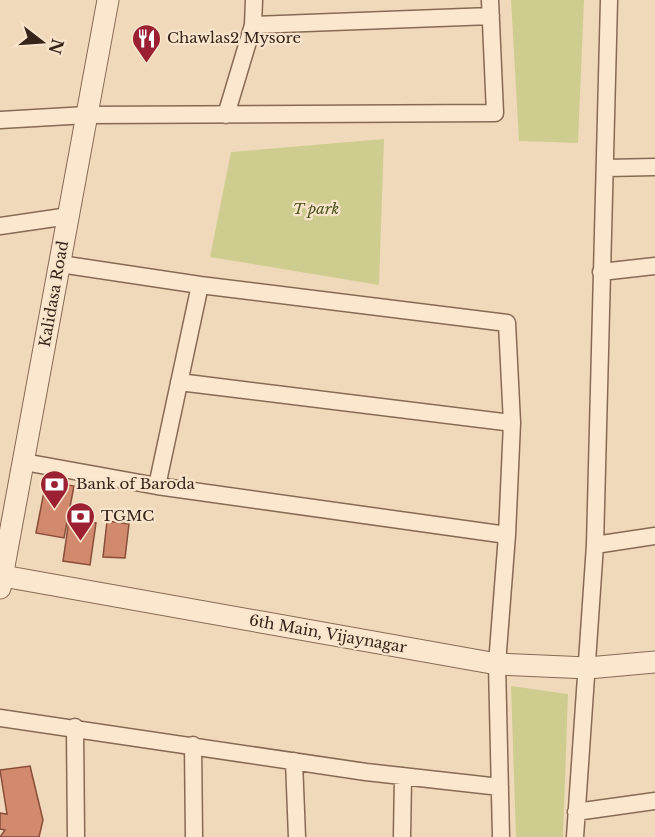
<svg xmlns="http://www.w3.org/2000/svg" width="655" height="837" viewBox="0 0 655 837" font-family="'Libre Baskerville',serif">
<rect width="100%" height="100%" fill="#f0d9bb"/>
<!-- green -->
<path fill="#cecd8f" d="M511,0H584L578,143L519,141Z
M384,139L379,285L210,257L231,152Z
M511,686L568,694L563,837H516Z"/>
<!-- building -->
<path fill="#d18a6e" stroke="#894d38" stroke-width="1.5" d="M46,481L74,486L64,538L36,533Z
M69,520L96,523L90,565L63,561Z
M107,521L129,524L125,558L103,557Z
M30,766L43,820L39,837H0L5,830L0,829V813L7,814L0,770Z"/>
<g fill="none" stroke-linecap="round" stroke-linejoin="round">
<defs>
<path id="minor" d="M253,25L491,16
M226,115L253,25L254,0
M0,120L87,115L495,113L490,0
M606,168L655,167
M0,226L69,216
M60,264L200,285L507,323L512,423L507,535L497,664L501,837
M601,272L655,266
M179,382L512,423
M24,462L157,486L507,535
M157,486L200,285
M595,545L655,536
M0,718L366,772L500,787
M75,727L76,837
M193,745L194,837
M294,761L297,837
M576,812L655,801
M402,837L403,776
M575,837L595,545L609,0"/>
<path id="tertiary" d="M3,576L497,664L588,668L655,662
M0,588L108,0"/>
</defs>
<!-- minor casing -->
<use href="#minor" stroke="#886954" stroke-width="19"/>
<!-- tertiary casing -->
<use href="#tertiary" stroke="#886954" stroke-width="23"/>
<!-- minor -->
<use href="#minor" stroke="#fbe7ce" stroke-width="16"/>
<!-- tertiary -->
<use href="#tertiary" stroke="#fbe7ce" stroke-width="21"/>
</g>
<!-- icons -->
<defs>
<symbol id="restaurant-pin" viewBox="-11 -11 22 30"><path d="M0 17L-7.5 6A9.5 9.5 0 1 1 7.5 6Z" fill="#9b2032" stroke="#f7e4cb"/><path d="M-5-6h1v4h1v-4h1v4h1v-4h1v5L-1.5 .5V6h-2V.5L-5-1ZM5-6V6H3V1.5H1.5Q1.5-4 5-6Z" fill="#fff"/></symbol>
<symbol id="bank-pin" viewBox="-11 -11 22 30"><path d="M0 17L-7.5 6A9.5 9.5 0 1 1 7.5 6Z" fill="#9b2032" stroke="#f7e4cb"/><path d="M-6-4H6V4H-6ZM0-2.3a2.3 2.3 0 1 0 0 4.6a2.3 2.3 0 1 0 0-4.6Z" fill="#fff"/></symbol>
</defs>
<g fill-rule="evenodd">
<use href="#restaurant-pin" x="130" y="22" width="33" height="45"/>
<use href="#bank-pin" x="38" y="468" width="33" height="45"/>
<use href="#bank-pin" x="64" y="500" width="33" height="45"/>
</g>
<g text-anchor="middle" stroke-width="4.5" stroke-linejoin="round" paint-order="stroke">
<!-- poi labels -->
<g font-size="15" fill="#36241a" stroke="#f7e4cb" text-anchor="start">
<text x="167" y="43">Chawlas2 Mysore</text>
<text x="76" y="489">Bank of Baroda</text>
<text x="101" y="521">TGMC</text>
</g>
<!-- park labels -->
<g font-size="15" font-style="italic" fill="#4e541f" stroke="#f7e4cb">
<text x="316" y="214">T park</text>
</g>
<!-- street labels -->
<g font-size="15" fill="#36241a" stroke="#f7e4cb">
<text transform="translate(54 294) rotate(-80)" y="5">Kalidasa Road</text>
<text transform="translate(328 634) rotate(10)" y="5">6th Main, Vijaynagar</text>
</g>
</g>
<!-- north arrow -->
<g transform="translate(42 42) rotate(107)" stroke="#f7e4cb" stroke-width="4.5" paint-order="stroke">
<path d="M0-4.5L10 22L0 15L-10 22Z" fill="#36241a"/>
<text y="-9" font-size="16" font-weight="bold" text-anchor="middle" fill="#36241a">N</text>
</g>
</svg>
